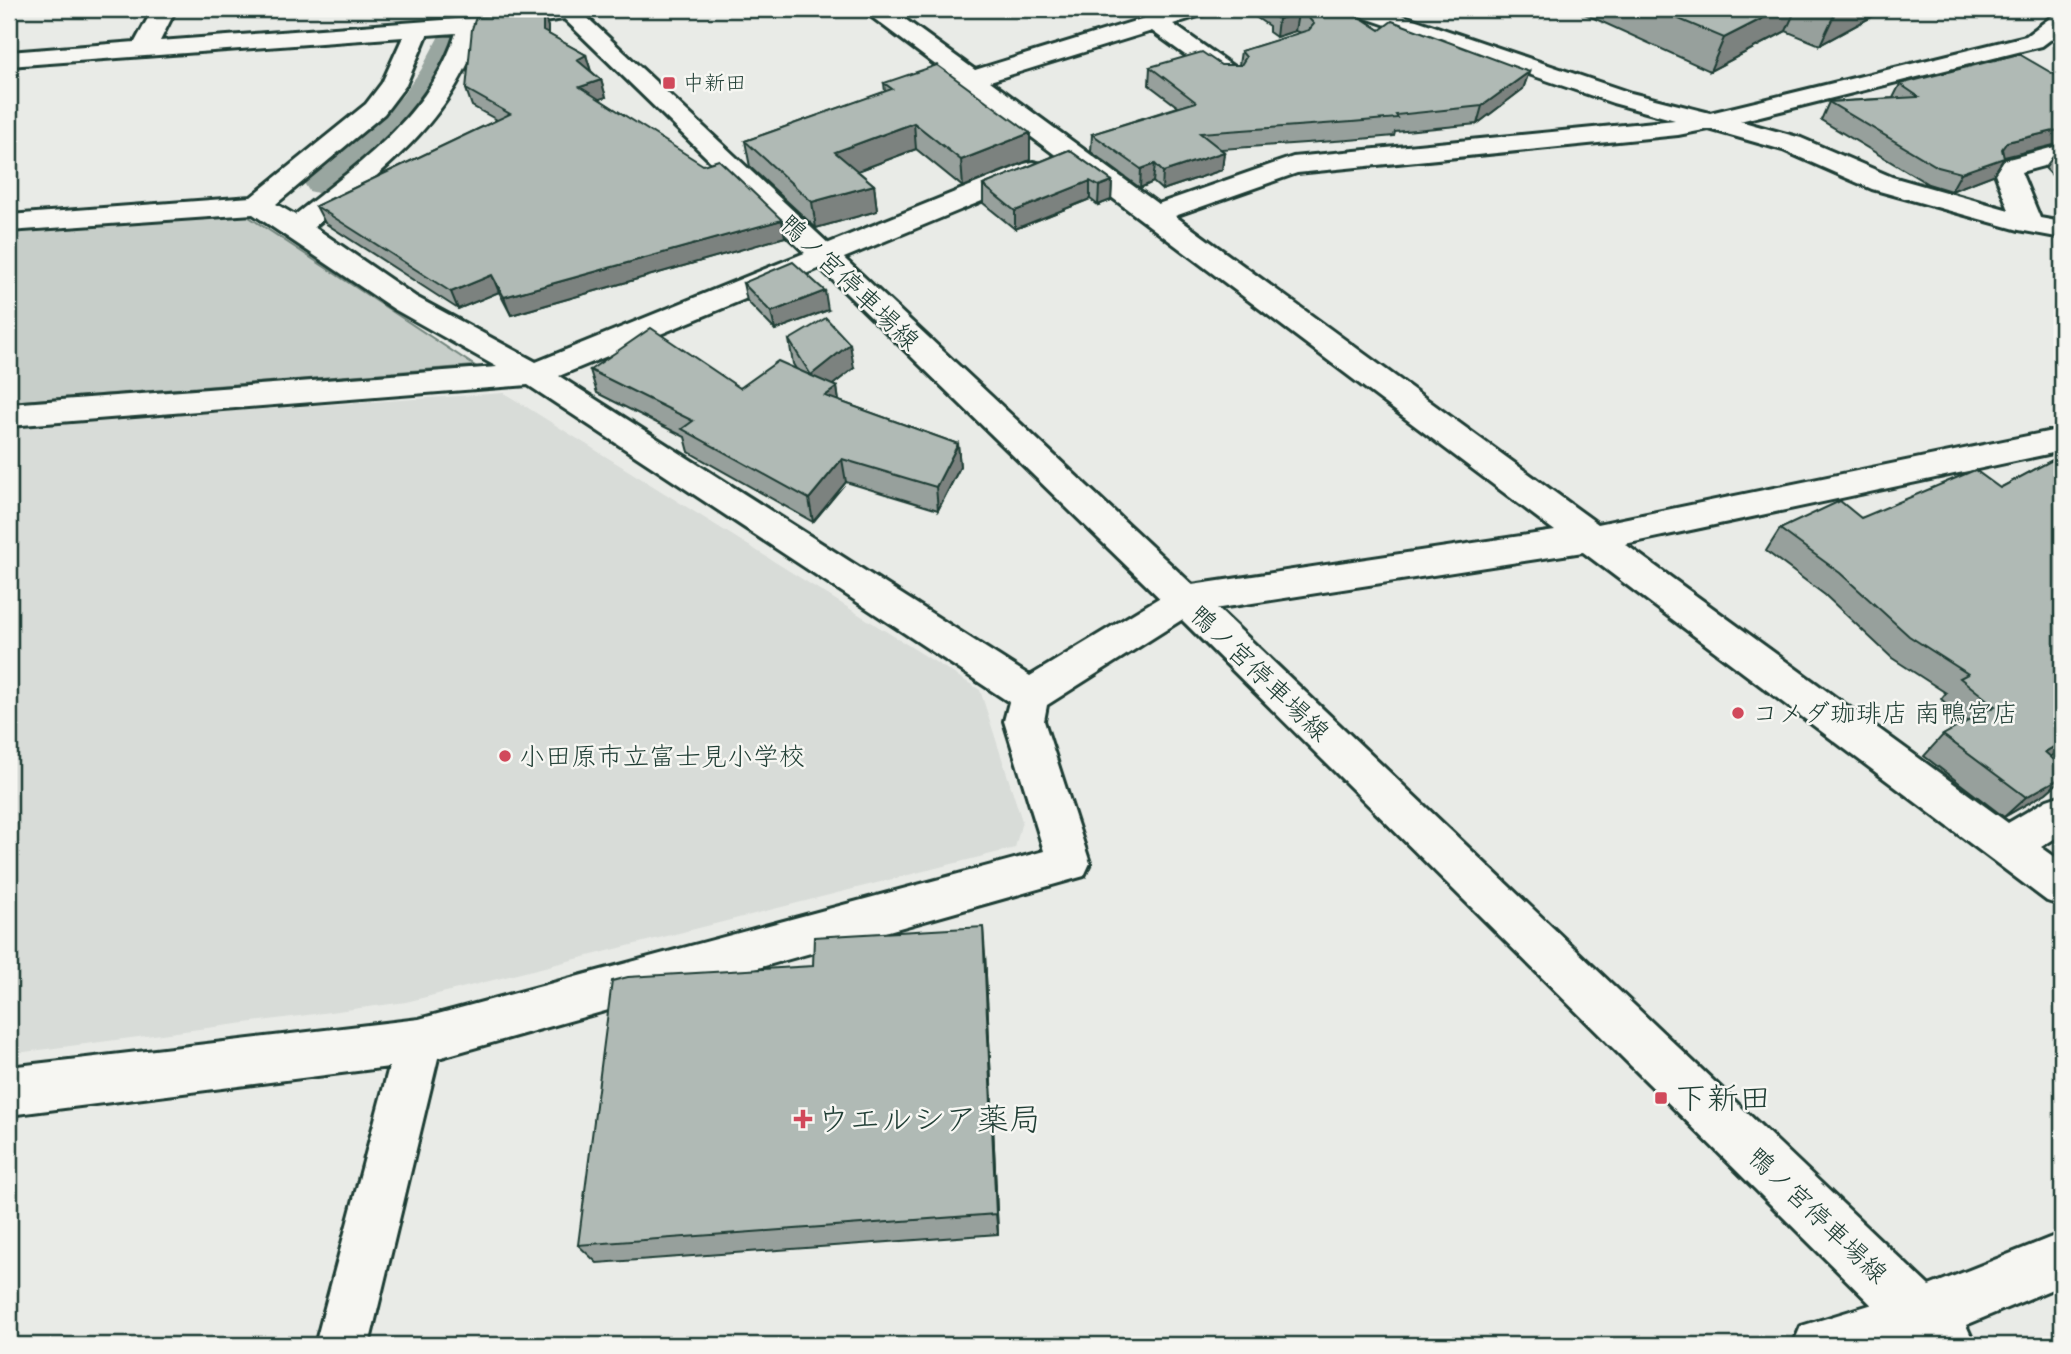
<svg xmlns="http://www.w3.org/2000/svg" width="2071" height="1354" viewBox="0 0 2071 1354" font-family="'Gochi Hand','Klee One',sans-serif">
<rect width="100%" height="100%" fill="#e9ebe7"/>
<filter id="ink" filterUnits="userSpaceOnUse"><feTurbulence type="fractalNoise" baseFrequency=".0143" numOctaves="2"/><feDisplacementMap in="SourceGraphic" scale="14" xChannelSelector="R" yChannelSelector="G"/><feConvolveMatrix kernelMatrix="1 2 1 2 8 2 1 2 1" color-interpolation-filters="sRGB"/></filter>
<g filter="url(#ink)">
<!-- built -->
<path fill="#d8dcd8" d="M504,393L980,690L1022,821L1015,848L406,1002L9,1054V426Z"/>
<!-- green -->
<path fill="#c7cec9" stroke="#73867e" stroke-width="2" d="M246,215L475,366L9,402V232Z"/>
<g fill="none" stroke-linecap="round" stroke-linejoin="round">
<!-- canal -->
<path fill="#99a6a0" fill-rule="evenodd" d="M452,30L463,32L468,39L453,71L426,110L335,191L322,194L309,191L304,183L309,175L402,96L421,70L441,32Z"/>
<defs>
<path id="minor" d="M153,9H176L160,41L470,18L549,9H596L593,14L585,16L480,31C454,119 382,172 314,227L416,297L536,362L1024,164L1033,162L1042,164L1046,170L1042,176L559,376L1030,676L1172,590L1185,586L1555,531L868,14L865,9H891L975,70L1174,9H1208L1205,14L1173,24L1238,70L1241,75L1238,80L1229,82L1220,80L1152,31L990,81L1158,204L1293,157L1675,120L1613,103L1354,14L1351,9H1384L1631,93L1710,113L2026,36L2054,15L2062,13V31L2042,46L1740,121L1801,138L1892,177L2009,210L1993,168L1997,162L2062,145V161L2021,172L2040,218L2062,222V238L2019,230L1872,189L1783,150L1709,129L1678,135L1297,173L1175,216L1598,524L2062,429V451L1625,544L2008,823L2047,800L2062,795V834L2041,847L2062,862V906L2047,901L1583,552L1194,612L1047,705L1044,721L1090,863L1084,876L438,1058L369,1345H315L389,1067L9,1115V1067L419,1019L1044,851L1004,721L1009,702L528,385L9,426V404L497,367L394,309L253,214L9,231V215L251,197L366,104L382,83L403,37L9,66V52L135,42ZM456,33C430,115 359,164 295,215L276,204L384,114L406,85L427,35Z
M1922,1289L1941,1297L1949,1316L1941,1335L1913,1345H1793L1801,1326Z"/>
<path id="major" d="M554,9H578L1198,590L1929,1286L2062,1233V1285L1966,1325L1975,1345H1912L1172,610Z"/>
</defs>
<!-- minor casing -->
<use href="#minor" stroke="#1f3d34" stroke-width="6"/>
<!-- major casing -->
<use href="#major" stroke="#1f3d34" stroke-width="6"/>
<!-- minor -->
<use href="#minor" fill="#f6f6f2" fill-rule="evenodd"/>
<!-- major -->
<use href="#major" fill="#f6f6f2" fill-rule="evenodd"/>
</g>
<!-- wall -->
<path fill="#97a09c" stroke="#1f3d34" stroke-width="2" d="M1245,9H1347L1380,30L1529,72L1523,89L1477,124L1395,132L1394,136L1349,140L1221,149L1224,152L1222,170L1162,190L1153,182L1140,188L1091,152L1092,134L1178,107L1149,85L1150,67L1239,65L1241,51L1301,33L1295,31L1276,37L1269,32V26L1245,10Z
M1579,9H1886L1820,45L1786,31L1710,71L1578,11Z
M548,27V34L586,55L591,71L601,80L606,97L599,99L782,220L785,237L511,315L499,292L458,309L325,223L316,206L497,120L472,106L466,89Z
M2062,79V143L2004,158L1993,175L1951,191L1928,184L1821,120L1829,102L1893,98L1900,84Z
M884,83L1030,133V160L963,187L916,149L858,171L874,185L877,211L816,228L750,167L745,141L885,92Z
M2062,149V186L2045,168L2057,151Z
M1069,150L1112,181L1111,200L1098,205L1090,199L1015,229L983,203V185Z
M743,283L828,310L775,330L747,301Z
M789,340L854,368L832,385L837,387L839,401L958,444L960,467L938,510L846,482L813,522L689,452L685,437L597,393L590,370L740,388L796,369L793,364Z
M2062,455V750L2050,757L2062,767V779L2046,793L2004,817L1924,756L1943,735L1968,722L1941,699L1946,693L1892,658L1825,595L1766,551L1780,529L1861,518L2000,488Z
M985,954L998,1234L597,1263L578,1245L813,966Z"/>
<!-- shaded-wall -->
<path fill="#7b827f" stroke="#1f3d34" stroke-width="2" d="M1781,9H1796L1786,31L1710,71L1724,38Z
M1843,9H1886L1820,45L1835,13Z
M543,11L548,27V47L543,31Z
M1298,14L1295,31L1276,37L1278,19Z
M586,55L591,72L577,60Z
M1529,72L1523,89L1477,124L1482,106Z
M601,80L606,97L585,104L580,87Z
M914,123L916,149L839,178L835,152Z
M2062,129V143L1996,159L2004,158L1993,175L1951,191L1961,173L2007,142Z
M1030,133V160L963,187L961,160Z
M1224,152L1222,170L1162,190L1163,172Z
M1155,164L1153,182L1140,188L1141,169Z
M1090,181V199L1015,229V211Z
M1112,181L1111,200L1098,205L1099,186Z
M874,185L877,211L816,228L812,202Z
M782,220L785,237L511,315L504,297Z
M492,275L499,292L458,309L451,292Z
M825,291L828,310L775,330L771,312Z
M850,344L854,368L815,399L811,375Z
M837,387L840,411L825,396Z
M958,444L960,467L938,510L936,487Z
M842,459L846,482L813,522L809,499Z
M2062,742V750L2023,773L2045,752Z
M2062,777V779L2046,793L2004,817L2026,797Z
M983,927L985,954L998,1234L996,1214Z"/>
<!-- building -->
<path fill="#b0bab5" stroke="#1f3d34" stroke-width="2" d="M1272,9H1347L1380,30L1392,21L1529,72L1482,106L1396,115L1398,118L1352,122L1200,133L1224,152L1163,172L1155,164L1141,169L1092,134L1196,102L1150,67L1202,52L1221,65H1241L1246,57L1241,51L1309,30L1314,24L1307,16L1298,14L1278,19L1271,14L1277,12Z
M1655,9H1781L1724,38Z
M1824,9H1843L1835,13Z
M543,11V31L586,55L577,60L601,80L580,87L703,165L719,160L782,220L504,297L492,275L451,292L316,206L510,114L466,89L472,29L476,17Z
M2019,54L2062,79V129L2007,142L2002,149L2004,158L1961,173L1938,167L1829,102L1919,97L1900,84Z
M937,65L1030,133L961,160L914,123L835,152L874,185L812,202L745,141L892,89L884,83Z
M2062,149V156L2057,151Z
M1069,150L1112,181L1099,186L1090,181L1015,211L983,185Z
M793,262L825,291L771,312L743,283Z
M826,318L850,344L811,375L789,340Z
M651,328L740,388L778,361L837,387L825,396L958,444L936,487L842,459L809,499L682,429L693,421L590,370Z
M2062,455V742L2045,752L2062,767V777L2026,797L1943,735L1995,706L1960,678L1968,674L1909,636L1840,573L1780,529L1840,501L1861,518L1975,470L2000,488Z
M983,927L996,1214L578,1245L612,981L628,977L813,966L814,937Z"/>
</g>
<!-- markers -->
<g fill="#d1495b" stroke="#f6f6f2" stroke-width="2.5">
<rect x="662" y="76" width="14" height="14" rx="3.5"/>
<circle cx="1738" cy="713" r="7"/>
<circle cx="505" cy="756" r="7"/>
<rect x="1654" y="1091" width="14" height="14" rx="3.5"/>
<path d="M799.5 1108.5h7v7h7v7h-7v7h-7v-7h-7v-7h7z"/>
</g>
<g text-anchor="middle" stroke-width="5" stroke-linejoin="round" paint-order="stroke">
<!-- far-poi labels -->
<g font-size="21" fill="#1f3d34" stroke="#f6f6f2" text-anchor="start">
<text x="683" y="90">中新田</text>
</g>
<!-- street labels -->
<g font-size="26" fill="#1f3d34" stroke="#f6f6f2">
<text transform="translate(850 282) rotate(44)" y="9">鴨ノ宮停車場線</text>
<text transform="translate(1260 673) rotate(44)" y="9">鴨ノ宮停車場線</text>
<text transform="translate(1818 1215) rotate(44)" y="9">鴨ノ宮停車場線</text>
</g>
<!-- poi labels -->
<g font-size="26" fill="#1f3d34" stroke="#f6f6f2" text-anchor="start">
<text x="1752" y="722">コメダ珈琲店 南鴨宮店</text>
<text x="519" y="765">小田原市立富士見小学校</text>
</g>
<!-- near-poi labels -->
<g font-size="32" fill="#1f3d34" stroke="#f6f6f2" text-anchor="start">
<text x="1675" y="1109">下新田</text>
<text x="817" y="1130">ウエルシア薬局</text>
</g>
</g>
<!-- margin -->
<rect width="2071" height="1354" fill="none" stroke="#f6f6f2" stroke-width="35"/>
<rect x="18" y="18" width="2036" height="1319" fill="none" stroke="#1f3d34" stroke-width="2.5" filter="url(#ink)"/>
</svg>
